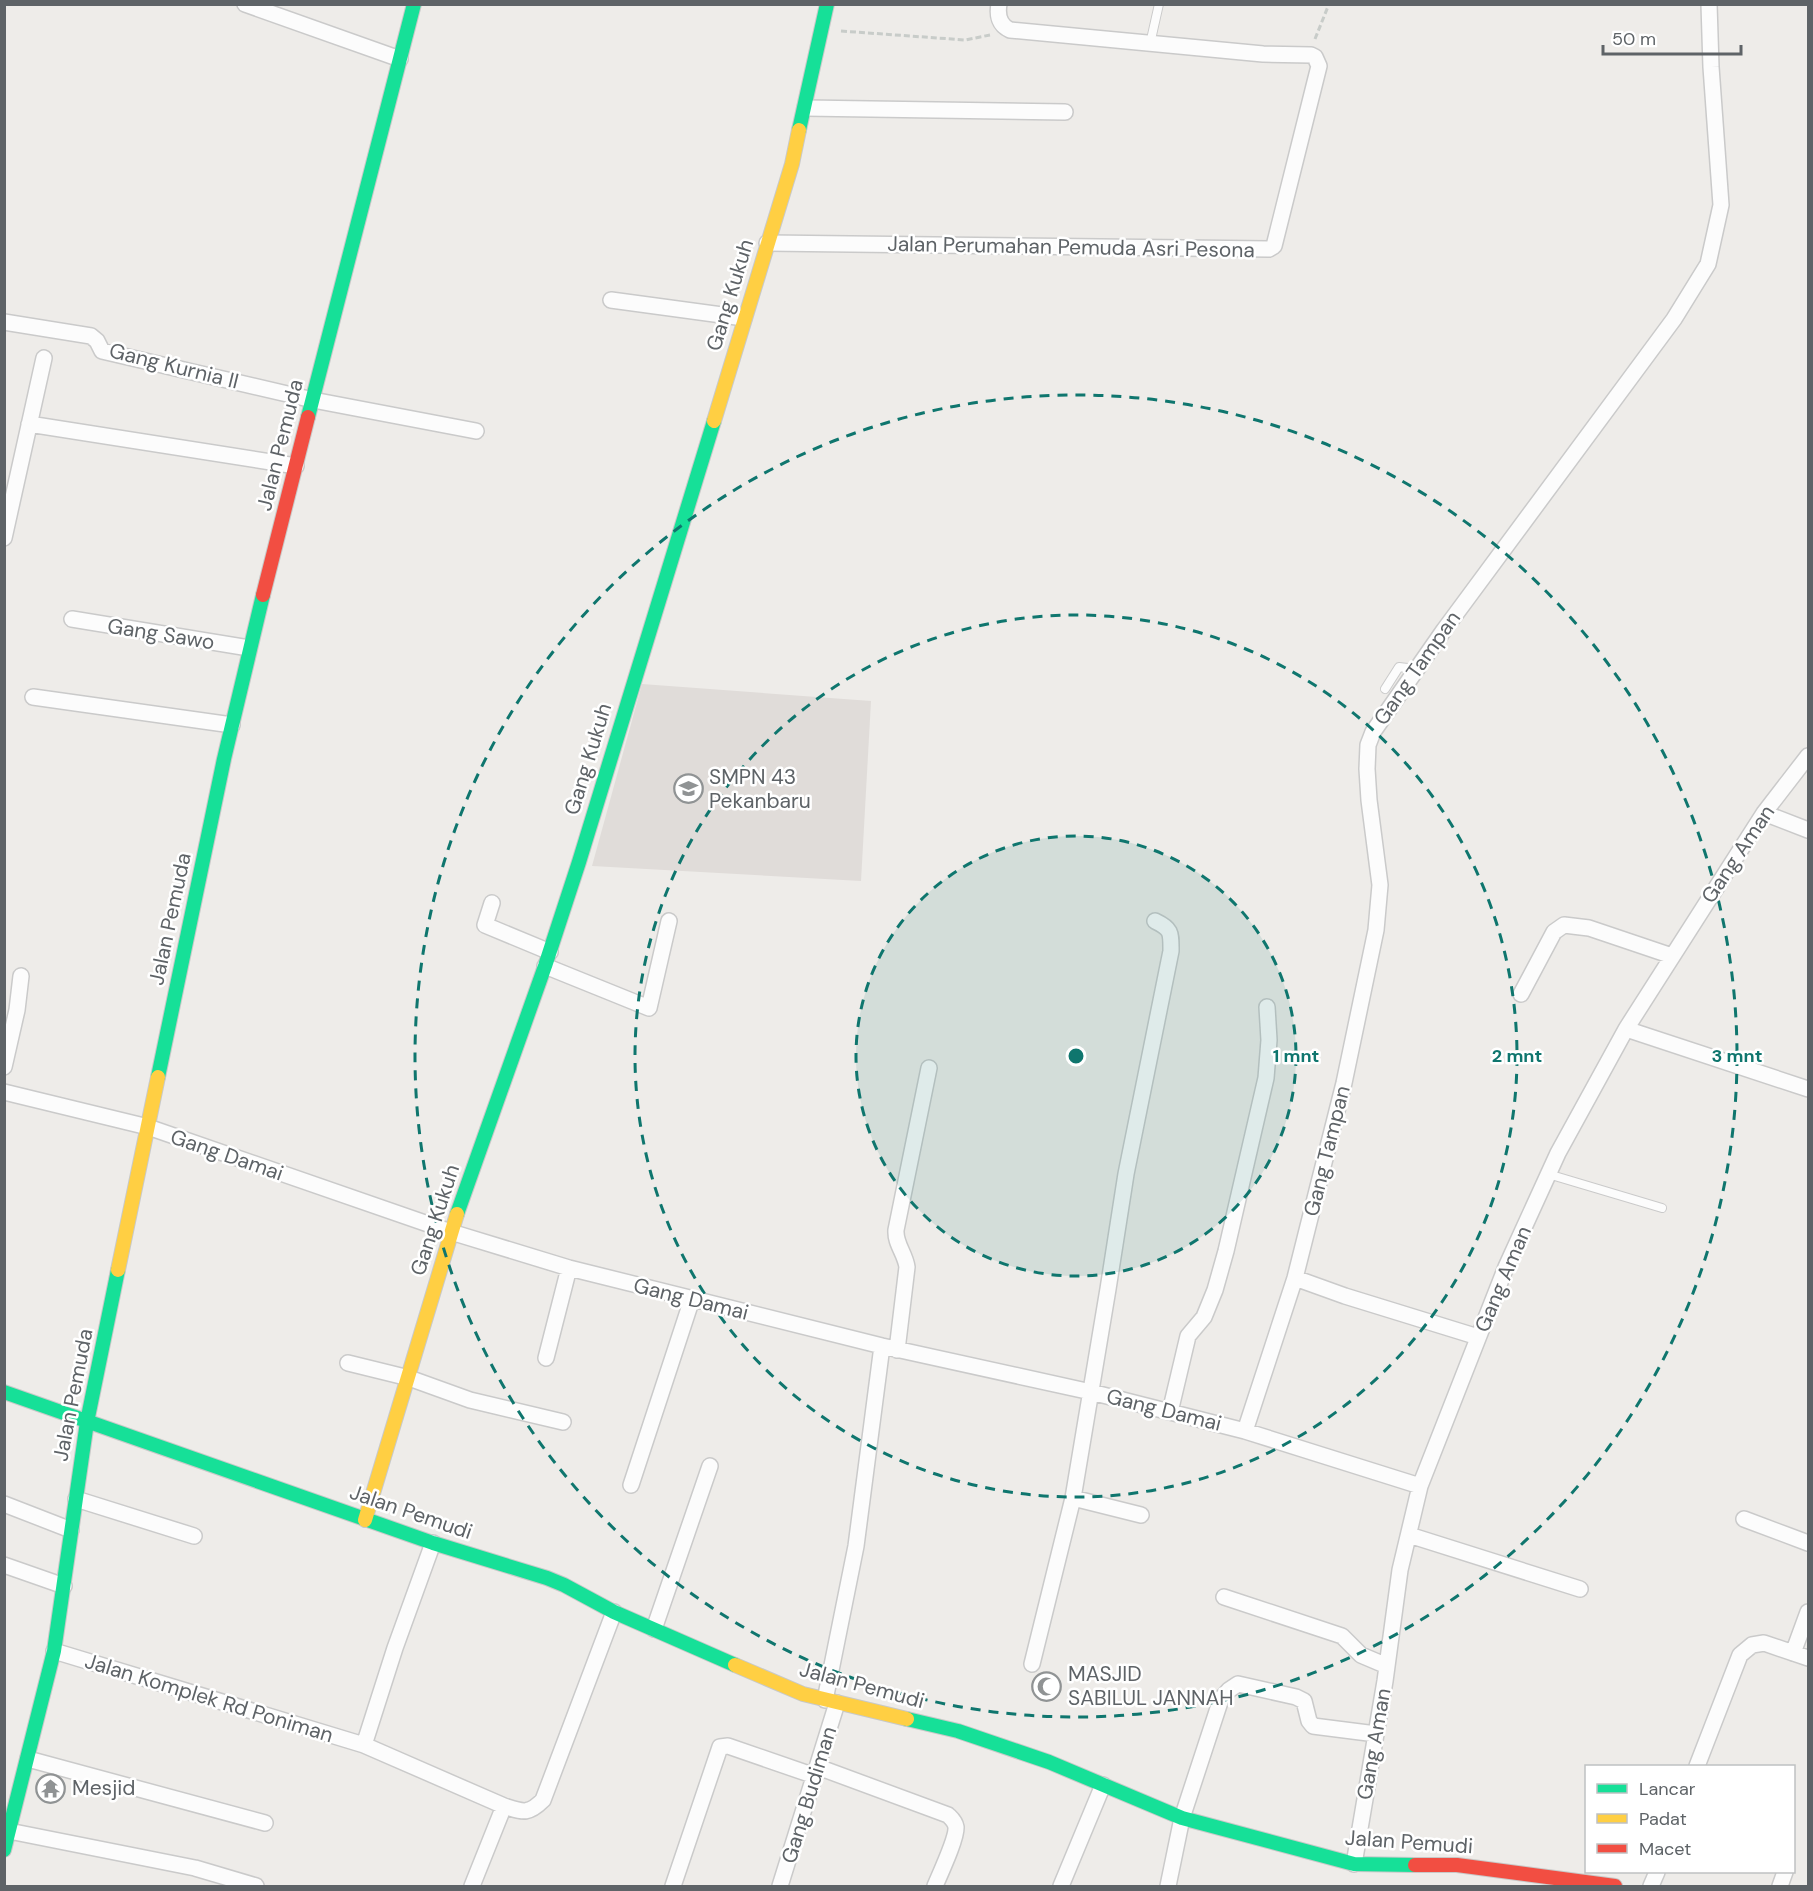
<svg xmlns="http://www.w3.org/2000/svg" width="1813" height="1891" viewBox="0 0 1813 1891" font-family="'DM Sans',sans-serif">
<rect width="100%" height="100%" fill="#eeece9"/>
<!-- education -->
<path fill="#e0dcd9" d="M642,684L871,701L861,881L592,866Z"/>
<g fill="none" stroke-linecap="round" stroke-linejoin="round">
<defs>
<path id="lane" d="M1150,44L1159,4
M1385,689L1399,667L1416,669
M1548,1174L1662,1208"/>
<path id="street" d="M245,4L400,59
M805,108L1065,112
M767,243L1269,249L1274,246L1319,66L1315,57L1311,55L1263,54L1010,30C999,25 997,15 999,4
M611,300L744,318
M4,322L91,336L97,341L102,351L313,400L476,431
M29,424L296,466
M4,538L44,358
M72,619L249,648
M33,697L232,725
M1764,813L1808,830
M492,903L485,925L550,952
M545,966L649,1008L669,921
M1521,994L1554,932L1564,925L1589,928L1672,956
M1626,1029L1808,1089
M4,1067L17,1010L21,976
M4,1092L148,1127L451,1232L569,1268L882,1346L1091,1392L1245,1431L1420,1486
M1295,1278L1345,1296L1478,1337
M897,1350L907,1267C905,1253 895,1244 896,1230L929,1068
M546,1358L569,1268
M348,1363L409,1378L470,1400L563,1422
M1170,1412L1188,1336L1204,1317L1215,1290L1226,1251L1266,1078L1269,1040L1267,1007
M1245,1431L1295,1278L1344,1083L1376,930L1380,885L1369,800L1367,769L1368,745L1373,732L1444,630L1674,319L1708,264L1721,205L1711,67L1709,4
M631,1485L692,1299
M1073,1498L1141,1515
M76,1499L194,1536
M4,1504L71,1530
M1744,1519L1808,1543
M1409,1535L1580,1589
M4,1565L64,1586
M1224,1597L1342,1636L1361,1655L1387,1666
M654,1629L710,1466
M54,1651L364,1745L504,1806C523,1812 528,1815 543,1800L614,1612
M1793,1653L1808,1612
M1032,1664L1073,1498L1108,1289L1126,1174L1171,951C1171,933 1172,929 1155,921
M825,1700L856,1546L882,1346
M364,1745L395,1648L433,1543
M28,1759L265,1823
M1697,1766L1740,1655L1752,1645L1764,1643L1808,1658
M818,1767L948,1815C951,1818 955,1821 956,1827C957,1838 940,1874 935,1886
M9,1831L195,1868L256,1886
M1354,1864L1385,1681L1400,1570L1420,1486L1506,1267L1558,1153L1626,1029L1764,813L1808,756
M472,1886L504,1806
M673,1886L720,1747L728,1746L815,1776
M780,1886L837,1703
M1061,1886L1103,1785
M1168,1886L1182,1818L1221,1699L1229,1690L1238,1684L1296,1697L1304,1701L1309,1721L1313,1726L1376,1734
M1651,1886L1657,1872
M1780,1886L1785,1872"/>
<path id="fast" d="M799,130L827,4
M308,417L414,4
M158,1077L224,759L263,595
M457,1214L545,966L579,862L714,421
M4,1392L433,1543L547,1578L564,1585L614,1612L735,1665
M907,1719L958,1731L1049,1762L1182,1818L1354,1864L1415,1865
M4,1850L54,1651L87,1422L118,1270"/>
<path id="slow" d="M714,421L792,164L799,130
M118,1270L158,1077
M365,1520L457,1214
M735,1665L803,1694L907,1719"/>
<path id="jam" d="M263,595L308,417
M1415,1865H1457L1615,1886"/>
</defs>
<!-- lane casing -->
<use href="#lane" stroke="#cacaca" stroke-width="10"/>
<!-- street casing -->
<use href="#street" stroke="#cacaca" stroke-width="18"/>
<!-- fast casing -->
<use href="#fast" stroke="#c8c9c8" stroke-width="16"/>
<!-- slow casing -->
<use href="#slow" stroke="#c8c9c8" stroke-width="16"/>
<!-- jam casing -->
<use href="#jam" stroke="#c8c9c8" stroke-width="16"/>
<!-- path -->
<path stroke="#c8ccc9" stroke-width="3" stroke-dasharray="6 3" stroke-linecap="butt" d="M841,31L965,40L990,35
M1315,39L1329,4"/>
<!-- lane -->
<use href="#lane" stroke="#fcfcfc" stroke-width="8"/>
<!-- street -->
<use href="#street" stroke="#fcfcfc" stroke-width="15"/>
<!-- fast -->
<use href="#fast" stroke="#16e098" stroke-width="14"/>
<!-- slow -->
<use href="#slow" stroke="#ffcf43" stroke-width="14"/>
<!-- jam -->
<use href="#jam" stroke="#f24e42" stroke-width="14"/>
</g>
<!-- distance rings -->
<circle cx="1076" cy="1056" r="220" fill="#0f766e" fill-opacity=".12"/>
<g fill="none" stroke="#0f766e" stroke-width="3" stroke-dasharray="10 8">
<circle cx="1076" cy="1056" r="220"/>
<circle cx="1076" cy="1056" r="441"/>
<circle cx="1076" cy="1056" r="661"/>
</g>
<!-- icons -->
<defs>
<symbol id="school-ring" viewBox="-11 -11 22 22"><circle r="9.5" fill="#fff" stroke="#909394" stroke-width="1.5"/><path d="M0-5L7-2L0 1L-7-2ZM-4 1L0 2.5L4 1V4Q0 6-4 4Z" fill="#909394"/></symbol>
<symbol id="mosque-ring" viewBox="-11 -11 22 22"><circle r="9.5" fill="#fff" stroke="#909394" stroke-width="1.5"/><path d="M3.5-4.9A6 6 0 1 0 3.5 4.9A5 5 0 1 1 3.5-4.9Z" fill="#909394"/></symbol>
<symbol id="temple-ring" viewBox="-11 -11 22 22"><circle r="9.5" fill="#fff" stroke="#909394" stroke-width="1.5"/><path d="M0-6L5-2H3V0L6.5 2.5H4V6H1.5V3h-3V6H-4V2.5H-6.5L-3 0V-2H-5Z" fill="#909394"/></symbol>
</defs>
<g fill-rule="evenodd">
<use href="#school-ring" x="672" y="772" width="33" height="33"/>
<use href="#mosque-ring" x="1030" y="1670" width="33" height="33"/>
<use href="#temple-ring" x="34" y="1772" width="33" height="33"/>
</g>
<g text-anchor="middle" stroke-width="5" stroke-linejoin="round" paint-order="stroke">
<!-- street labels -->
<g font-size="21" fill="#5e6367" stroke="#fff">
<text transform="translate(1071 247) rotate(1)" y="7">Jalan Perumahan Pemuda Asri Pesona</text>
<text transform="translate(730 295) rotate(-73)" y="7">Gang Kukuh</text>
<text transform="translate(174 366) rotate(14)" y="7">Gang Kurnia II</text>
<text transform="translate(280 445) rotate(-76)" y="7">Jalan Pemuda</text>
<text transform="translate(161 634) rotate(9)" y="7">Gang Sawo</text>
<text transform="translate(1417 668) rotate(-55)" y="7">Gang Tampan</text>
<text transform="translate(588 759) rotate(-73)" y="7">Gang Kukuh</text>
<text transform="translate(1738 854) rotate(-56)" y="7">Gang Aman</text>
<text transform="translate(170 919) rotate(-78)" y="7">Jalan Pemuda</text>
<text transform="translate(1327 1151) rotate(-76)" y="7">Gang Tampan</text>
<text transform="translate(227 1155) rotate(19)" y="7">Gang Damai</text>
<text transform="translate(435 1220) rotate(-72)" y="7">Gang Kukuh</text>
<text transform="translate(1503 1279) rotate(-67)" y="7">Gang Aman</text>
<text transform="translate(691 1299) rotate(14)" y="7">Gang Damai</text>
<text transform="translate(73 1395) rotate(-79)" y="7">Jalan Pemuda</text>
<text transform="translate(1164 1410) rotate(14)" y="7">Gang Damai</text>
<text transform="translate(411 1512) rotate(19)" y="7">Jalan Pemudi</text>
<text transform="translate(862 1685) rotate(15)" y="7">Jalan Pemudi</text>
<text transform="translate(209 1698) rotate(17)" y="7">Jalan Komplek Rd Poniman</text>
<text transform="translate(1374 1744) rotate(-80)" y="7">Gang Aman</text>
<text transform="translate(809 1795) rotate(-73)" y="7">Gang Budiman</text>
<text transform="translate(1409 1842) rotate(4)" y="7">Jalan Pemudi</text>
</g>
<!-- poi labels -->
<g font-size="21" fill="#5e6367" stroke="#fff" text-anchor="start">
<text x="709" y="784">SMPN 43<tspan x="709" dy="24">Pekanbaru</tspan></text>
<text x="1068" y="1681">MASJID<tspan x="1068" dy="24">SABILUL JANNAH</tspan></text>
<text x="72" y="1795">Mesjid</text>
</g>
</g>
<circle cx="1076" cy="1056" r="9" fill="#0f766e" stroke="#fff" stroke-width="3"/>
<g font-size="18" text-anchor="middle" font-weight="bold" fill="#0f766e" stroke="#fff" stroke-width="5" stroke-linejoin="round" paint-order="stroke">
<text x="1296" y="1062">1 mnt</text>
<text x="1517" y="1062">2 mnt</text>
<text x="1737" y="1062">3 mnt</text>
</g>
<!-- border -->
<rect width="1813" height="1891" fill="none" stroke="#5e6367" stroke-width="12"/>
<!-- legend -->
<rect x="1585" y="1765" width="210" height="108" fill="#ffffff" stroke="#bfc1c2" stroke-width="1.5"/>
<rect x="1597" y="1784" width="30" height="9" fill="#16e098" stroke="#bfc1c2" stroke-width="1.5"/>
<text x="1639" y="1795" font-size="18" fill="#5e6367">Lancar</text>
<rect x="1597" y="1814" width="30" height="9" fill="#ffcf43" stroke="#bfc1c2" stroke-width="1.5"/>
<text x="1639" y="1825" font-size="18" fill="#5e6367">Padat</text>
<rect x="1597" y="1844" width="30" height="9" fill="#f24e42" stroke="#bfc1c2" stroke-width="1.5"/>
<text x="1639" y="1855" font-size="18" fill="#5e6367">Macet</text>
<!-- scale -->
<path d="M1603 45v9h138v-9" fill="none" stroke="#5e6367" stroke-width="3"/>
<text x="1612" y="45" font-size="18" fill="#5e6367" stroke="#ffffff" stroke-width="4.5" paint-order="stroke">50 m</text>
</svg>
